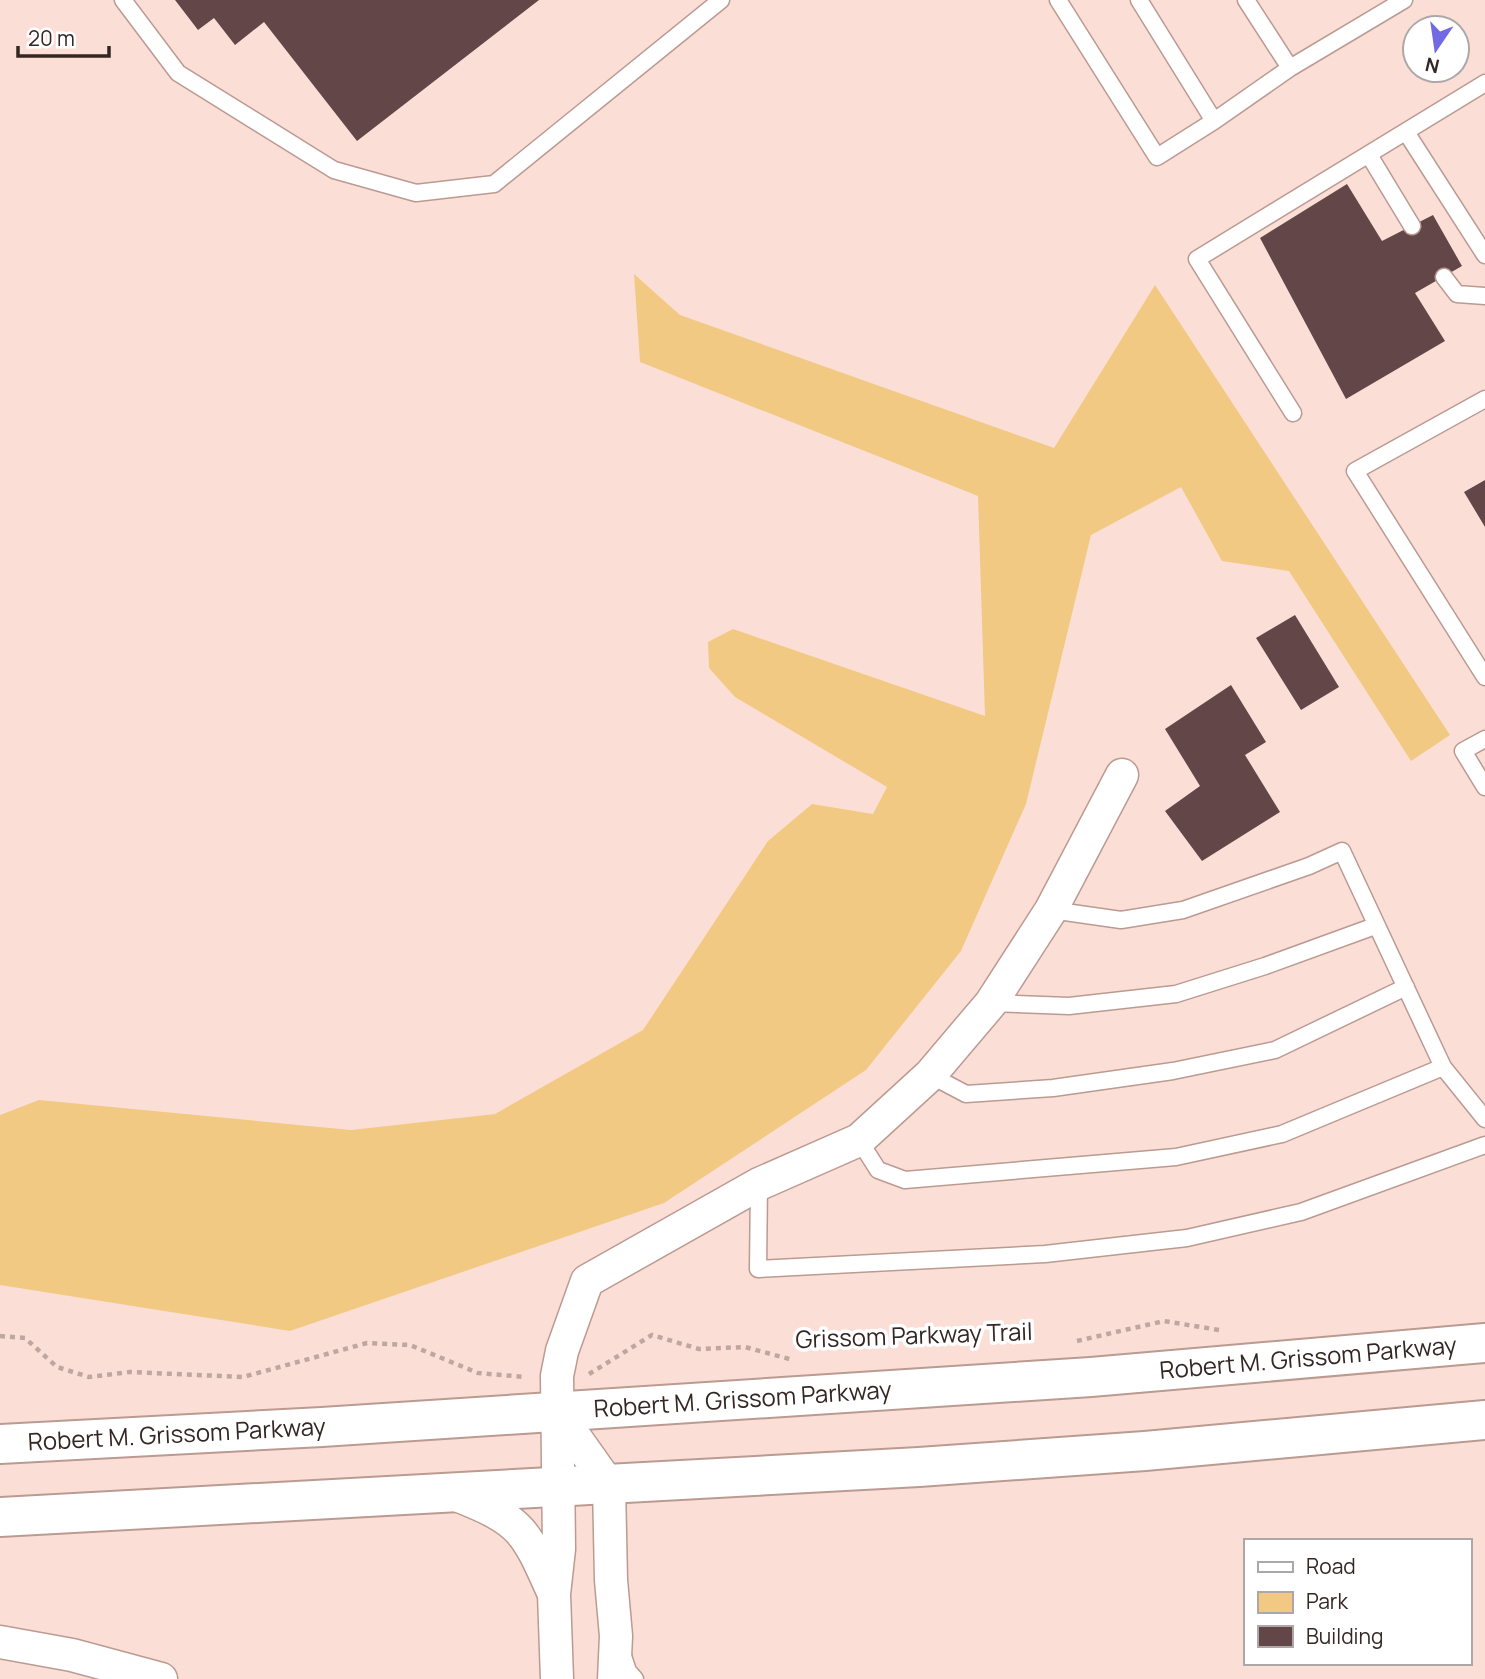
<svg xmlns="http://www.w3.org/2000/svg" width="1485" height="1679" viewBox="0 0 1485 1679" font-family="Manrope,sans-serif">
<rect width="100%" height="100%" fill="#fbdfd7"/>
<!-- green -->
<path fill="#f2c983" d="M634,274L680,315L1054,448L1155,285L1450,735L1411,761L1289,571L1222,561L1181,487L1091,535L1026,804L961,951L866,1070L664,1203L290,1331L0,1285V1115L39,1100L351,1130L495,1114L643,1030L768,841L812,804L873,814L887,787L735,697L709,668L708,642L733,629L985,716L978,496L640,362Z"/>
<!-- building -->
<path fill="#634648" d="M175,0H539L357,141L264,22L235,45L214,18L198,30Z
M1347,184L1382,241L1433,215L1462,266L1415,293L1445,341L1346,399L1260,238Z
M1485,480V527L1464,492Z
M1295,615L1339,687L1301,710L1256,638Z
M1231,685L1266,742L1245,755L1280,812L1202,861L1165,811L1200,786L1165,729Z"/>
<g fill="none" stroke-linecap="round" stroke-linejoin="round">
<defs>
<path id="service" d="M123,0L178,73L334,170L416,193L494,184L721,0
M1058,0L1157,157L1214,121L1139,0
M1246,0L1290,68L1404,0
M1214,121L1290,68
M1406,132L1485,255
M1369,155L1412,226
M1444,277L1457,294L1485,296
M1485,399L1355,471L1485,677
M1293,413L1197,259L1485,83
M1485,739L1463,751L1485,787
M1051,910L1121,920L1183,910L1309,866L1342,851L1443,1067L1485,1119
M991,1003L1069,1006L1176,994L1265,966L1375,926
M930,1075L966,1094L1053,1088L1173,1071L1275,1050L1406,987
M859,1140L878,1170L905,1180L1176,1157L1282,1134L1443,1067
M759,1184L758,1269L1045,1254L1187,1238L1301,1212L1485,1145
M622,1653L628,1671L635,1679"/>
<path id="minor" d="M558,1413L609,1485L611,1580L616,1636L614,1679
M452,1493C475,1503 503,1512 520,1531C535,1548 544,1573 554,1594
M0,1642L72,1655L161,1679
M557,1679L554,1594L559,1549L557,1376L562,1351L587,1281L759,1184L859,1140L930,1075L991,1003L1051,910L1122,775"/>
<g id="secondary">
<path id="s1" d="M0,1444L322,1427L1091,1377L1485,1343"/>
<path d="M0,1517L919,1467L1145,1451L1485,1420"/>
</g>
</defs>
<!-- service casing -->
<use href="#service" stroke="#bb9a91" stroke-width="19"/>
<!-- minor casing -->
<use href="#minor" stroke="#bb9a91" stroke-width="35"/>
<!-- secondary casing -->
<use href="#secondary" stroke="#bb9a91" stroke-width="42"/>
<!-- path -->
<path stroke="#bfa7a1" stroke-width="4.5" stroke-dasharray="5 5" stroke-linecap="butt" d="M0,1336L25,1338L57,1367L89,1377L130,1372L243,1377L367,1343L410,1345L478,1373L525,1377
M1077,1341L1164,1321L1219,1330
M589,1374L652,1335L699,1349L745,1347L793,1360"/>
<!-- service -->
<use href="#service" stroke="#fff" stroke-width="16"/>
<!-- minor -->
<use href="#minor" stroke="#fff" stroke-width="32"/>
<!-- secondary -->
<use href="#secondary" stroke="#fff" stroke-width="38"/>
</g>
<g text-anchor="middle" stroke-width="7" stroke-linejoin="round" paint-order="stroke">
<!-- street labels -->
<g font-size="24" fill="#332623" stroke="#fff">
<text transform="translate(914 1336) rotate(-2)" y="8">Grissom Parkway Trail</text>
<text dy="8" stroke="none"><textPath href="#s1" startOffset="1311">Robert M. Grissom Parkway</textPath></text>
<text dy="8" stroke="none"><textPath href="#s1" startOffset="744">Robert M. Grissom Parkway</textPath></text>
<text dy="8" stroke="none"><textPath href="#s1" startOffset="177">Robert M. Grissom Parkway</textPath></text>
</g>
</g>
<!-- legend -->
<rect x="1244" y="1539" width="228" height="126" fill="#ffffff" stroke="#ada8a7" stroke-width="2"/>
<rect x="1258" y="1562" width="35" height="10" fill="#ffffff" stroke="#ada8a7" stroke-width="2"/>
<text x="1306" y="1574" font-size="21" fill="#332623">Road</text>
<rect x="1258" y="1592" width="35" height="21" fill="#f2c983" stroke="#ada8a7" stroke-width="2"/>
<text x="1306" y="1609" font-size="21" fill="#332623">Park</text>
<rect x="1258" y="1626" width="35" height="21" fill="#634648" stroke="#ada8a7" stroke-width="2"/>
<text x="1306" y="1644" font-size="21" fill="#332623">Building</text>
<!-- north arrow -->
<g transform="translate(1436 49) rotate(193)"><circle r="33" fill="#ffffff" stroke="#ada8a7" stroke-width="2"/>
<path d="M0-5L12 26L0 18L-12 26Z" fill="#726ae4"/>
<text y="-10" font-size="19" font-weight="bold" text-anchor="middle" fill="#332623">N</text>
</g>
<!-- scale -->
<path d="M18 46v10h91v-10" fill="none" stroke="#332623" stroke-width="3.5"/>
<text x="28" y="46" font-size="21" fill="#332623" stroke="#ffffff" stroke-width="5" paint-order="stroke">20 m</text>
</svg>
